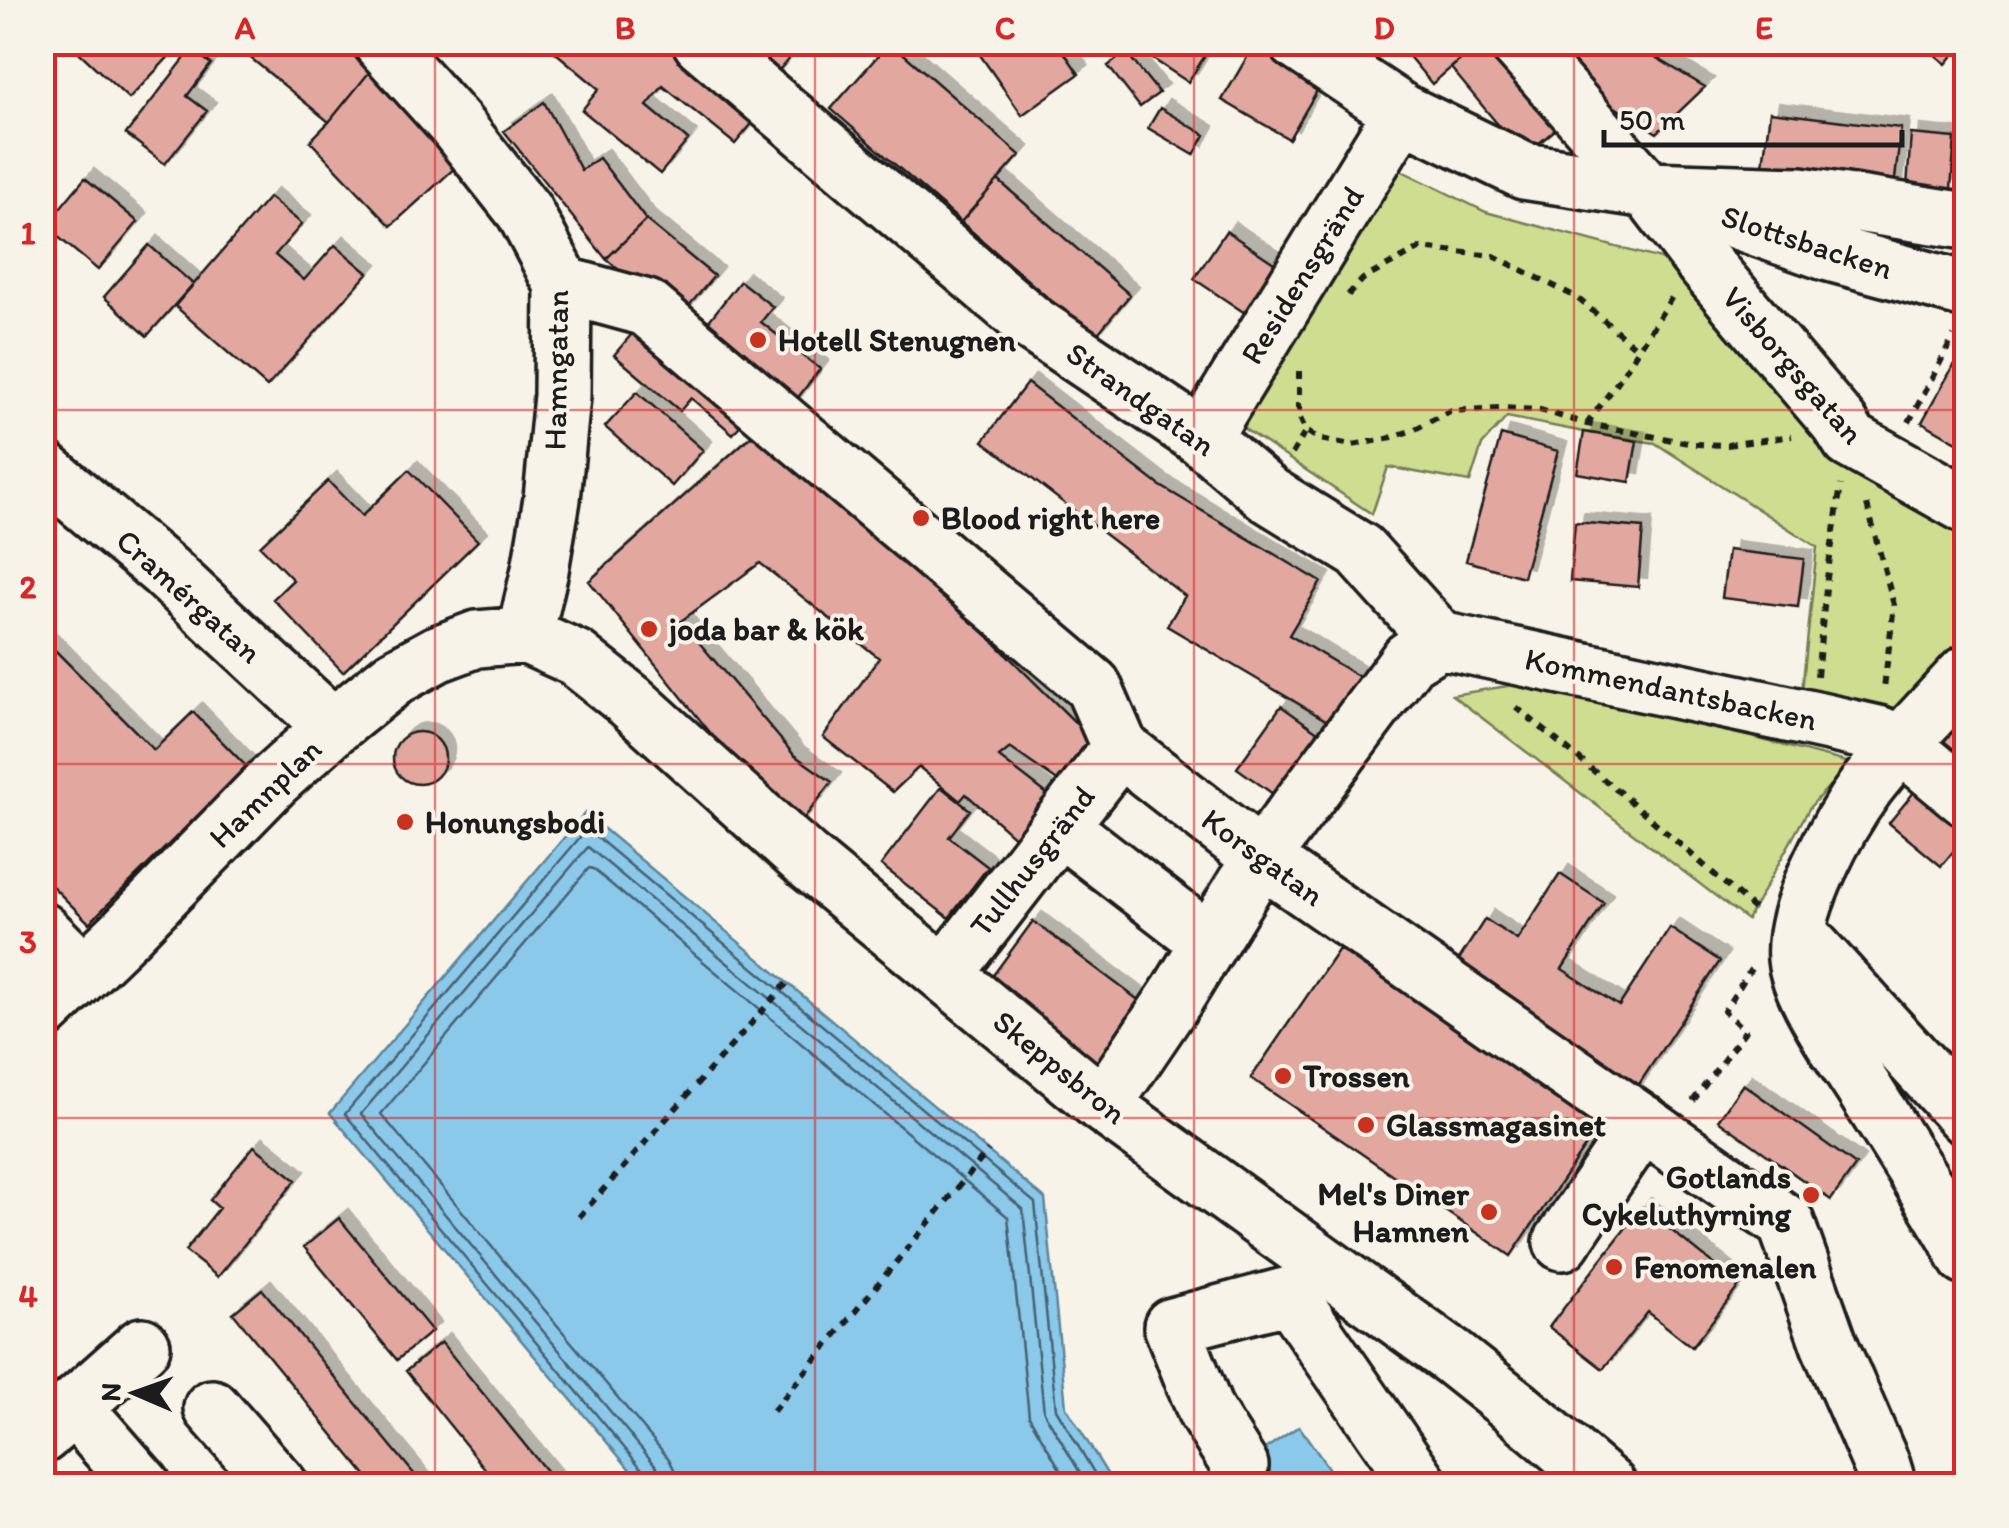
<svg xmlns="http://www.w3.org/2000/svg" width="2009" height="1528" viewBox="0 0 2009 1528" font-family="Itim,sans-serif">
<defs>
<filter id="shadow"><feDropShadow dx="9" dy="-9" stdDeviation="0" flood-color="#0004"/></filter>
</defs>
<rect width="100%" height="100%" fill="#f7f3e8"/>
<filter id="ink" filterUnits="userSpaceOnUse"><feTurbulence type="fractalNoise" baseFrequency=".01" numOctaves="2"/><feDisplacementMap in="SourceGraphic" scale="20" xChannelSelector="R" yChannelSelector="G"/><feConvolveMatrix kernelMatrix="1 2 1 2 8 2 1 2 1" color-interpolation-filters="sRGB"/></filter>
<g filter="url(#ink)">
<!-- green -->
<path fill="#cfdd90" stroke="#767c56" stroke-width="2.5" d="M1392,166L1486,212L1661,259L1866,480L1966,536V636L1907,707L1871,709L1802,691L1817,547L1655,443L1584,432L1507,417L1482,445L1470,482L1388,467L1372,514L1237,424Z
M1538,681L1850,763L1810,807L1747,920L1452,695Z"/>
<!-- water -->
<path fill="#8bc9eb" stroke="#5f8498" stroke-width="2.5" d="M585,813L1045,1199L1066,1407L1114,1485H643L330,1113Z
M1299,1426L1340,1485L1210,1486Z"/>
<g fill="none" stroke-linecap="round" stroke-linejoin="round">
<!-- shore -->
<path stroke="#48616f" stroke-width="2.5" d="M650,1486L647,1475L345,1114L587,829L1035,1203L1056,1409L1102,1486
M662,1486V1477L657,1467L361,1114L588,847L1023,1209L1044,1412L1088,1486
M677,1486L676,1473L669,1459L381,1114L589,868L593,869L1008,1217L1029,1416L1070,1486"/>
</g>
<!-- building -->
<path fill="#e2a89f" stroke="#1c1c1c" stroke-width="2.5" filter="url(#shadow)" d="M68,42H163L173,52L129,99Z
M231,42H359L380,59L329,122Z
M543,42H660L755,120L735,144L663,86L647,106L688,140L660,174L582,110L599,89Z
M710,42H803L763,89Z
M890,42L1020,155L961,222L831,109Z
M971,42H1057L1079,74L1022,115Z
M1127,42H1214L1188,82Z
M1397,42H1481L1432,84Z
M1481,42H1496L1563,123L1524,156L1451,68Z
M1541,42H1630L1705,87L1657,133L1573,81Z
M1920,42H1964L1946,64Z
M1254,45L1321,84L1289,139L1222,100Z
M192,49L211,64L187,96L207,111L165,164L126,134Z
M1126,52L1159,93L1140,107L1108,66Z
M380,59L467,157L391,226L310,141L329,122Z
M544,102L581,170L599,158L646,220L606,259L504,131Z
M1160,108L1205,135L1194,155L1148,128Z
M1770,112L1901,128L1894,188L1762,172Z
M1911,134L1955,138L1951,189L1907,186Z
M85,178L138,222L98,270L45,226Z
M998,180L1130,295L1094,338L961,222Z
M269,197L302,224L275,255L304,280L335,245L368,273L267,387L175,306Z
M646,220L714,276L677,320L606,259Z
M1226,231L1283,269L1251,317L1194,279Z
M149,245L193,284L147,336L104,297Z
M740,281L773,307L761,322L820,369L786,413L694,340Z
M643,321L750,413L733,434L691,398L680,411L614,355Z
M1959,356L1966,360V447L1922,422Z
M1027,383L1159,485L1321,582L1289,635L1368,682L1341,729L1167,626L1185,596L983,441Z
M637,392L703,450L672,486L605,427Z
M769,420L1094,741L1066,787L1010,748L999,757L1051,797L1018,840L966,794L960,801L919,767L893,792L823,737L879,658L760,563L681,621L794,755L832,782L798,826L756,790L589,581Z
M1584,432L1637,441L1630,482L1577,473Z
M1501,435L1558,451L1523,577L1466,561Z
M409,470L478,541L343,672L273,599L293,580L260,546L328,481L362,516Z
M1575,522L1643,528L1638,587L1570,581Z
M1728,550L1804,559L1798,607L1722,598Z
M42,637L154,750L193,712L247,767L89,923L42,876Z
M1281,706L1329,740L1284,802L1237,768Z
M1966,712V781L1933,754Z
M393 758a26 26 0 1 1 52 0a26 26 0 1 1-52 0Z
M1923,781L1966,816V836L1941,866L1889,823Z
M941,787L970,810L949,837L988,867L949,918L881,865Z
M1560,874L1604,903L1562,969L1619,1006L1670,928L1720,961L1632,1095L1449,975L1485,919L1517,940Z
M1033,921L1149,1008L1098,1076L983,989Z
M1339,949L1599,1126L1511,1256L1251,1078Z
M1743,1084L1856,1165L1831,1200L1718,1120Z
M254,1146L296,1180L218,1277L185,1251L219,1208L210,1200Z
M1642,1207L1740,1285L1692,1347L1648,1312L1603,1369L1549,1327Z
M339,1218L432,1331L397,1360L304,1247Z
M262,1289L424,1486H375L233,1313Z
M441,1342L556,1483L553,1486H499L406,1371Z"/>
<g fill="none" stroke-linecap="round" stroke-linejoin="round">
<defs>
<path id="minor" d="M381,42L455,124L524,211L563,285L562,396L552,499L540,570L525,635
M701,42L1031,323L1202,438L1269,495L1360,551L1440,640
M1297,42L1402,112L1524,171L1648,190L1800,195L1966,221
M1517,42L1648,190L1701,260L1840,424L1850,440L1966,505
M1697,207L1826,252L1966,290
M563,285L647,308L1093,686L1120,748L1261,858L1786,1223L1829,1344L1882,1466L1888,1486
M1202,438L1402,112
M42,468L165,571L333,727
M1440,640L1811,719L1878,734L1901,744L1966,674
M1966,798L1901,744C1890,757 1878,771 1867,785C1838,824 1791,910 1796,959C1799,995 1846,1060 1866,1092C1896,1140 1926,1187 1955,1235L1966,1257
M1059,826L1209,942
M42,931L83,972
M1802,937L1966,1117
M945,974L1120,748
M42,1013L124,934L273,781L333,727L395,677L437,654L477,639L525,635L576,658L630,701L805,859L1103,1105L1452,1357L1515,1407L1608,1486
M1103,1105L1178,994L1261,858L1409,659L1440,640
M1562,1242L1643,1123
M74,1407L143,1486
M212,1408L280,1486
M42,1435L142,1346
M1240,1466L1206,1412L1172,1326L1289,1295L1421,1486"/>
</defs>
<!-- minor casing -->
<use href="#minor" stroke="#1c1c1c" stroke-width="62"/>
<!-- path -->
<path stroke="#1c1c1c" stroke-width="6" stroke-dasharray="8 8" stroke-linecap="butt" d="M1348,295L1363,279L1421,248L1494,256L1576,297L1638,349
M1299,371V416L1306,431L1319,439L1352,445L1387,439L1413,430L1450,411L1500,408L1540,410L1587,424L1694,444L1727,445L1792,436
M1909,422L1954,336
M1587,424L1619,380L1672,297
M1292,454L1306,431
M1867,505L1894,605L1884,688
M1817,676L1827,578L1841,485
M1516,707L1635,805L1754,909
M1693,1101L1745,1031L1724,1011L1751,969
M579,1217L788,982
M773,1411L988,1151"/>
<!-- minor -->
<use href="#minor" stroke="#f7f3e8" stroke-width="55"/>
</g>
</g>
<!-- grid -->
<path fill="none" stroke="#d62828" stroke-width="2.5" stroke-opacity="0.55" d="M435,42V1486M815,42V1486M1194,42V1486M1574,42V1486M42,410H1966M42,764H1966M42,1118H1966"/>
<!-- markers -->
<g fill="#c8321e" stroke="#f7f3e8" stroke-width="4">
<circle cx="758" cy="340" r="10"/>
<circle cx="921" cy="518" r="10"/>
<circle cx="649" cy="629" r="10"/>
<circle cx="405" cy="822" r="10"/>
<circle cx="1283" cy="1076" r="10"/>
<circle cx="1366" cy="1125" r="10"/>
<circle cx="1811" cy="1195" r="10"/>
<circle cx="1489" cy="1212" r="10"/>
<circle cx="1614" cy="1267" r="10"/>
</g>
<g text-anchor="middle" stroke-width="8" stroke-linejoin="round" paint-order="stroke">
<!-- street labels -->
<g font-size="32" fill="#1c1c1c" stroke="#f7f3e8">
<text transform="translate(1807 242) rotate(18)" y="11">Slottsbacken</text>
<text transform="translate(1302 275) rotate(-58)" y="11">Residensgränd</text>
<text transform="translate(1793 365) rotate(49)" y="11">Visborgsgatan</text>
<text transform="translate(556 370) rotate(-89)" y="11">Hamngatan</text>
<text transform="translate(1141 399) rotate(35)" y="11">Strandgatan</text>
<text transform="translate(189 596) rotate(42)" y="11">Cramérgatan</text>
<text transform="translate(1671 689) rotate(12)" y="11">Kommendantsbacken</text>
<text transform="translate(265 793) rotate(-44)" y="11">Hamnplan</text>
<text transform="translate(1263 857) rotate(36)" y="11">Korsgatan</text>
<text transform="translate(1032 861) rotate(-52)" y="11">Tullhusgränd</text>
<text transform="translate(1060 1067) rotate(39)" y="11">Skeppsbron</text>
</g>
<!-- poi labels -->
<g font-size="32" font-weight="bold" fill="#1c1c1c" stroke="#f7f3e8" text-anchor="start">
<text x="778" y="351">Hotell Stenugnen</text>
<text x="941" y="529">Blood right here</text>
<text x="669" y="640">joda bar &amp; kök</text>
<text x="425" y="833">Honungsbodi</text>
<text x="1303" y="1087">Trossen</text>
<text x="1386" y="1136">Glassmagasinet</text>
<text x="1791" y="1188" text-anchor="end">Gotlands<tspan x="1791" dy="37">Cykeluthyrning</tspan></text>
<text x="1469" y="1205" text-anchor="end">Mel's Diner<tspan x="1469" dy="37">Hamnen</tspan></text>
<text x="1634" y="1278">Fenomenalen</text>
</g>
</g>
<!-- margin -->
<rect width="2009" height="1528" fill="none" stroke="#f7f3e8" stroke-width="110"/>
<!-- north arrow -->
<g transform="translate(135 1393) rotate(272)" stroke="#f7f3e8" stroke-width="8" paint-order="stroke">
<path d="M0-8L18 38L0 25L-18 38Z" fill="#1c1c1c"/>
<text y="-15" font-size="28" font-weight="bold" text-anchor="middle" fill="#1c1c1c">N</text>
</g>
<!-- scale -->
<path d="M1604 130v15h298v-15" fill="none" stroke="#1c1c1c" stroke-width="5"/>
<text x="1619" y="130" font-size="30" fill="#1c1c1c" stroke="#f7f3e8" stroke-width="8" paint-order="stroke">50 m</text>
<rect x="55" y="55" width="1899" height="1418" fill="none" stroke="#d62828" stroke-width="4"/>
<g font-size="32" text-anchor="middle" font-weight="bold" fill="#d62828">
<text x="245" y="39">A</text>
<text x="625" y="39">B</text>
<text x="1005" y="39">C</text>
<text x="1384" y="39">D</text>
<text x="1764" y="39">E</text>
<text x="28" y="244">1</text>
<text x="28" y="598">2</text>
<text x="28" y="953">3</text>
<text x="28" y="1307">4</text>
</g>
</svg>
